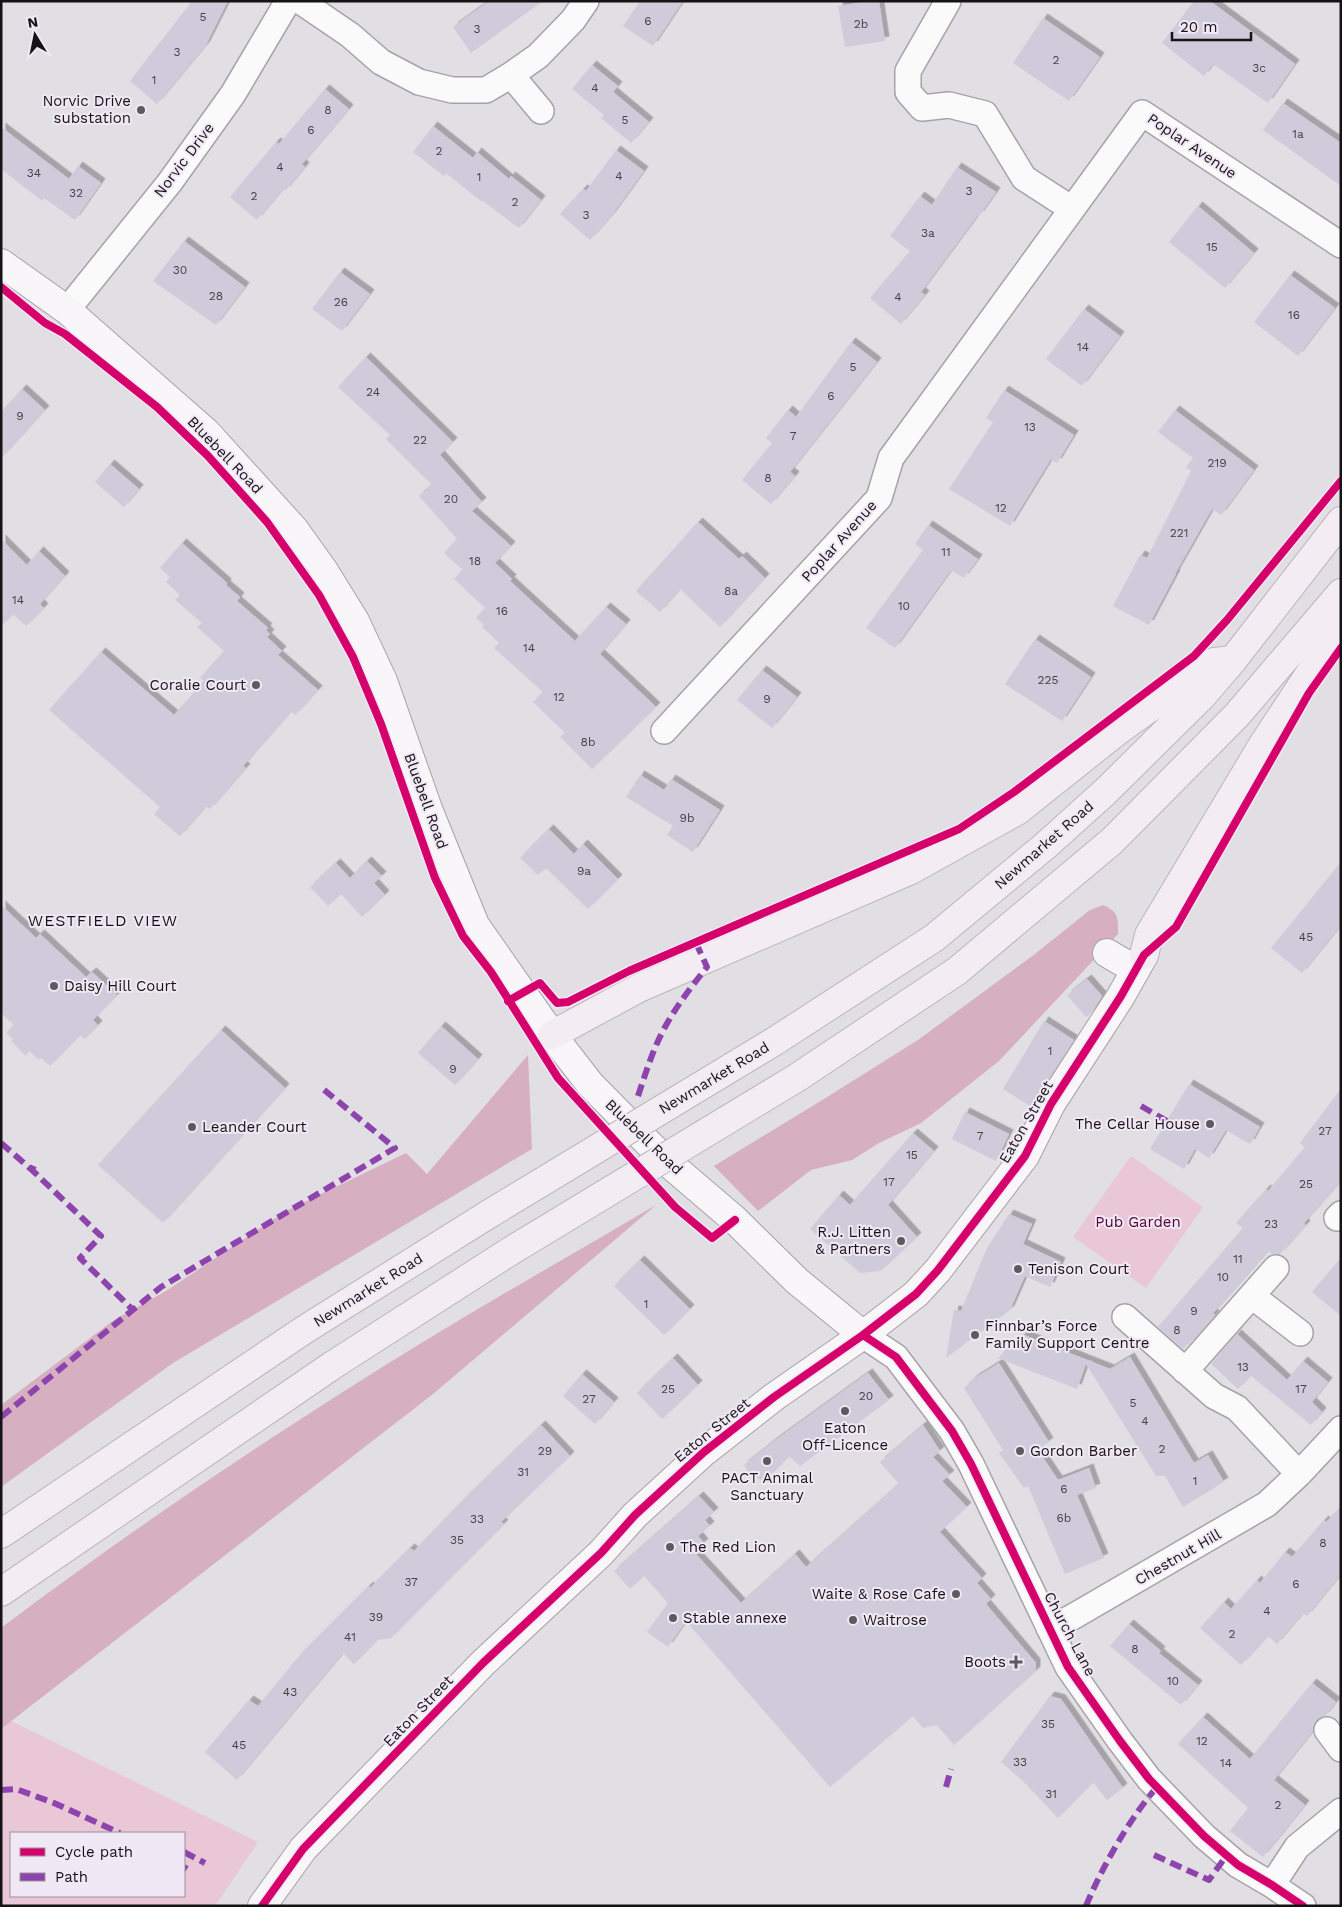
<svg xmlns="http://www.w3.org/2000/svg" width="1342" height="1907" viewBox="0 0 1342 1907" font-family="'Work Sans',sans-serif">
<defs>
<filter id="shadow"><feDropShadow dx="4.5" dy="-4.5" stdDeviation="0" flood-color="#0004"/></filter>
</defs>
<rect width="100%" height="100%" fill="#e1dee4"/>
<!-- green -->
<path fill="#e9c7d7" fill-rule="evenodd" d="M1131,1156L1203,1207L1146,1288L1073,1237Z
M11,1721L258,1842L215,1906H1V1729ZM11,1833H184V1896H11Z"/>
<!-- forest -->
<path fill="#d6afc1" d="M1103,905C1119,912 1118,918 1118,934L999,1061L921,1123L879,1143L852,1160L811,1170L758,1211L714,1166L824,1099L918,1040L1035,954L1090,910Z
M528,1055L532,1149L173,1363L1,1487V1405L114,1320L166,1291L286,1211L406,1153L427,1174Z
M656,1205L433,1394L1,1729V1628C136,1526 278,1431 423,1342C500,1295 578,1251 656,1205Z"/>
<!-- building -->
<path fill="#cfcbda" filter="url(#shadow)" d="M192,1H228L206,45L157,104L130,81Z
M489,1H543L471,53L453,27Z
M640,1H683L653,46L623,26Z
M870,1H879L885,41L845,47L838,6Z
M1194,1H1210L1295,64L1268,103L1213,64L1204,76L1162,43Z
M1043,18L1100,57L1069,101L1013,63Z
M592,65L618,86L613,92L649,122L631,143L601,118L604,115L572,89Z
M325,89L349,109L302,164L305,167L285,191L283,189L257,220L230,197L276,142L279,144Z
M1283,103L1341,143V186L1263,130Z
M433,126L473,158L477,152L509,179L511,176L541,200L519,228L483,201L482,202L446,173L444,176L413,152Z
M1,127L69,179L78,166L101,183L75,220L44,198L42,201L1,169Z
M616,150L644,171L612,215L590,240L560,214L583,189L586,191Z
M957,167L996,192L979,216L978,215L921,292L925,295L901,324L870,298L910,251L890,236L920,196L932,205Z
M1198,206L1254,253L1225,288L1169,242Z
M184,241L245,287L216,325L153,281Z
M340,272L370,294L342,331L312,309Z
M1290,275L1335,308L1298,356L1254,322Z
M1084,309L1120,336L1082,386L1046,359Z
M851,342L877,362L790,472L795,476L771,504L742,480L772,443L766,438L788,410L796,417Z
M366,357L453,442L440,455L482,502L472,511L511,546L495,563L512,579L510,581L575,641L606,607L626,624L600,654L656,707L592,769L560,737L565,733L533,702L543,692L494,648L499,643L482,627L484,625L476,618L485,608L454,579L463,570L444,553L457,539L419,496L432,485L386,439L390,435L338,387Z
M22,389L45,410L1,458V412Z
M1004,390L1074,435L1057,463L1051,459L1010,526L949,489L993,422L986,418Z
M1175,410L1254,470L1221,515L1212,509L1175,574H1176L1149,625L1113,606L1140,555L1147,558L1191,471L1186,467L1193,458L1158,432Z
M110,464L139,489L124,507L95,482Z
M698,522L739,559L742,556L765,578L720,627L680,589L660,612L636,591Z
M928,525L978,559L964,578L951,570L895,648L866,628L923,550L915,544Z
M1,539L27,565L39,551L65,576L40,604L44,608L26,626L13,614L1,626Z
M182,543L227,583L226,585L240,597L237,601L268,628L266,630L270,634L267,637L282,651L278,655L318,690L295,715L291,711L243,766L246,768L210,809L206,806L180,836L154,814L160,807L49,710L101,652L174,715L204,681L200,678L224,651L197,627L202,623L175,600L180,595L166,582L170,577L160,568Z
M1035,639L1091,677L1062,721L1005,684Z
M762,670L797,697L772,728L737,700Z
M640,775L664,790L671,779L720,810L693,852L667,835L673,826L626,797Z
M549,829L574,854L583,844L618,879L588,909L546,868L538,875L520,858Z
M367,861L382,876L374,883L385,895L362,917L341,894L328,906L310,887L336,863L350,878Z
M1341,862V925L1302,973L1271,948Z
M1,905L36,938L40,934L86,977L92,972L117,995L93,1020L98,1025L85,1039L80,1035L50,1066L41,1058L39,1060L29,1051L26,1056L11,1041L13,1039L6,1033L14,1025L1,1013Z
M1087,979L1102,996L1092,1012L1086,1017L1067,995Z
M1044,1021L1074,1040L1032,1107L1003,1089Z
M441,1026L478,1059L455,1085L418,1053Z
M221,1030L285,1088L163,1223L98,1165Z
M1189,1084L1260,1127L1250,1144L1226,1130L1209,1158L1195,1149L1184,1169L1150,1149Z
M1341,1089V1181L1304,1223L1306,1225L1280,1254H1272L1268,1251L1215,1311L1213,1313L1215,1315L1189,1344L1188,1343L1183,1349L1158,1327L1243,1228L1236,1223L1266,1189L1268,1191L1305,1147L1300,1143Z
M965,1112L1009,1134L996,1161L952,1139Z
M913,1133L934,1151L888,1205L917,1237L881,1271L860,1273L810,1229L839,1195L850,1205Z
M1009,1214L1032,1224L1023,1244L1061,1262L1050,1287L1025,1276L1010,1310L946,1358L954,1310L961,1311L987,1248Z
M1341,1258V1316L1312,1292Z
M640,1260L690,1309L664,1335L614,1286Z
M1237,1334L1287,1380L1303,1361L1328,1382L1312,1402L1322,1412L1311,1425L1250,1375L1238,1389L1211,1364Z
M1024,1335L1110,1369L1130,1357L1194,1463L1208,1455L1224,1482L1183,1507L1165,1476H1156L1086,1364L1077,1389L998,1358Z
M673,1358L698,1385L662,1419L637,1393Z
M999,1363L1049,1442L1038,1450L1058,1480L1089,1468L1096,1488L1077,1495L1104,1558L1065,1574L1028,1486L1024,1488L999,1453L1003,1450L964,1388L975,1378Z
M868,1373L889,1400L800,1466L789,1456L764,1482L750,1475L744,1465L774,1441Z
M582,1374L614,1402L595,1424L563,1396Z
M541,1425L570,1456L501,1522L504,1524L391,1638L377,1640L354,1664L343,1653L237,1780L205,1752L249,1700L258,1706L300,1655L369,1586L370,1588L410,1548L414,1551L465,1498Z
M923,1425L940,1451L933,1457L950,1475L942,1481L967,1507L940,1532L982,1578L977,1583L991,1599L986,1604L1036,1663V1671L954,1745L937,1725L923,1728L913,1716L830,1787L686,1621L668,1647L647,1632L668,1603L644,1576L630,1589L614,1571L699,1496L714,1512L705,1520L710,1526L698,1536L704,1543L694,1552L741,1603L795,1554L806,1567L899,1484L880,1462Z
M1341,1507V1574L1307,1616L1303,1613L1277,1644L1268,1636L1241,1665L1200,1628L1224,1602L1231,1609L1257,1580L1260,1583L1285,1552L1292,1557L1324,1520L1326,1522Z
M1129,1624L1161,1651L1159,1653L1198,1685L1181,1705L1110,1646Z
M1312,1683L1336,1702L1325,1716L1318,1719L1314,1725L1313,1731L1274,1780L1305,1805L1263,1857L1230,1831L1248,1808L1178,1744L1203,1717L1250,1759Z
M1050,1696L1061,1699L1123,1788L1107,1800L1093,1782L1058,1818L1023,1781L1001,1762Z"/>
<g fill="none" stroke-linecap="round" stroke-linejoin="round">
<defs>
<path id="street" d="M300,1L350,35L381,62L419,82L452,90H486L511,75L538,56L573,20L586,1
M948,1L908,71V92L922,108L949,105L985,114L1024,178L1072,209
M511,75L541,111
M67,310L170,182L233,94L288,1
M664,731L879,498L891,458L1142,113L1341,245
M1337,1218L1341,1214
M1252,1296L1300,1333
M1125,1317L1214,1396L1237,1408L1299,1474
M863,1335L896,1357L952,1431L971,1464L1068,1667L1120,1741L1149,1779L1204,1836L1238,1865L1272,1885L1303,1906
M1185,1371L1276,1268
M1049,1628L1069,1619L1267,1504L1299,1474L1341,1429
M1327,1730L1341,1749
M1272,1885L1297,1847L1341,1811"/>
<path id="secondary" d="M1,263L67,310L206,432L294,529L324,571L355,621L383,681L428,809L475,925L552,1035L590,1084L666,1161L735,1220L797,1281L863,1335
M1107,953L1136,970
M262,1906L303,1849L483,1663L601,1553L635,1515L704,1452L774,1397L863,1335L916,1294L938,1270L1025,1156L1051,1104L1121,996L1144,955"/>
<path id="highway" d="M1144,955L1149,935L1262,746L1341,626
M552,1035L639,988L911,870L1017,811L1120,729L1214,662L1233,660
M775,1041L934,938L1045,846L1105,792L1202,696L1233,660L1341,521
M798,1077L957,971L1112,841L1237,715L1341,593
M1,1534L304,1330L489,1214
M1,1592L333,1365L509,1252"/>
</defs>
<!-- street casing -->
<use href="#street" stroke="#a6a3a8" stroke-width="28"/>
<!-- secondary casing -->
<use href="#secondary" stroke="#a6a3a8" stroke-width="30"/>
<!-- highway casing -->
<use href="#highway" stroke="#bdb4bd" stroke-width="30"/>
<!-- street -->
<use href="#street" stroke="#fafafb" stroke-width="25"/>
<!-- secondary -->
<use href="#secondary" stroke="#f8f6f8" stroke-width="28"/>
<!-- highway -->
<use href="#highway" stroke="#f3ecf2" stroke-width="28"/>
<defs>
<path id="highway-bridge" d="M489,1214L775,1041
M509,1252L798,1077"/>
</defs>
<!-- highway-bridge casing -->
<use href="#highway-bridge" stroke="#bdb4bd" stroke-width="30" stroke-linecap="butt"/>
<!-- highway-bridge -->
<use href="#highway-bridge" stroke="#f3ecf2" stroke-width="28"/>
<!-- quiet -->
<path stroke="#8e44ad" stroke-width="6" stroke-dasharray="12 6" stroke-linecap="butt" d="M638,1096C646,1072 653,1049 665,1027C677,1005 692,986 707,967L696,943
M1141,1106L1167,1121
M1,1143L32,1170
M34,1166L32,1170L101,1236L80,1258L133,1310
M1,1417L161,1287L395,1148L323,1089
M946,1787L951,1769
M1,1790L16,1789L54,1803L120,1833
M184,1852L205,1863
M1154,1855L1209,1880L1227,1855
M184,1867L187,1869
M1086,1906C1102,1867 1130,1818 1157,1787"/>
<defs>
<path id="cycleway" d="M1,287L45,323L65,334L157,407L208,456L267,522L319,595L353,657L381,724L435,878L463,936L491,972L558,1078L675,1207L712,1238L735,1220
M508,1001L540,983L557,1003L568,1002L629,971L959,829L1014,792L1194,656L1227,620L1341,481
M863,1335L896,1357L952,1431L971,1464L1068,1667L1120,1741L1149,1779L1204,1836L1238,1865L1272,1885L1303,1906
M262,1906L303,1849L483,1663L601,1553L635,1515L704,1452L774,1397L863,1335L916,1294L938,1270L1025,1156L1051,1104L1121,996L1144,955L1176,927L1309,693L1341,648"/>
</defs>
<!-- cycleway casing -->
<use href="#cycleway" stroke="#f0e8f4" stroke-width="11"/>
<!-- cycleway -->
<use href="#cycleway" stroke="#d6006c" stroke-width="8"/>
</g>
<!-- markers -->
<g fill="#5d5a5f" stroke="#f0e8f4" stroke-width="2">
<circle cx="141" cy="110" r="5"/>
<circle cx="256" cy="685" r="5"/>
<circle cx="54" cy="986" r="5"/>
<circle cx="1210" cy="1124" r="5"/>
<circle cx="192" cy="1127" r="5"/>
<circle cx="901" cy="1241" r="5"/>
<circle cx="1018" cy="1269" r="5"/>
<circle cx="975" cy="1335" r="5"/>
<circle cx="845" cy="1411" r="5"/>
<circle cx="1020" cy="1451" r="5"/>
<circle cx="767" cy="1461" r="5"/>
<circle cx="670" cy="1547" r="5"/>
<circle cx="956" cy="1594" r="5"/>
<circle cx="673" cy="1618" r="5"/>
<circle cx="853" cy="1620" r="5"/>
<path d="M1013.5 1654.5h5v5h5v5h-5v5h-5v-5h-5v-5h5z"/>
</g>
<g text-anchor="middle" stroke-width="4" stroke-linejoin="round" paint-order="stroke">
<!-- number labels -->
<g font-size="12" fill="#444148">
<text x="203" y="21">5</text>
<text x="648" y="25">6</text>
<text x="861" y="28">2b</text>
<text x="477" y="33">3</text>
<text x="177" y="56">3</text>
<text x="1056" y="64">2</text>
<text x="1259" y="72">3c</text>
<text x="154" y="84">1</text>
<text x="595" y="92">4</text>
<text x="328" y="114">8</text>
<text x="625" y="124">5</text>
<text x="311" y="134">6</text>
<text x="1298" y="138">1a</text>
<text x="439" y="155">2</text>
<text x="280" y="171">4</text>
<text x="34" y="177">34</text>
<text x="619" y="180">4</text>
<text x="479" y="181">1</text>
<text x="969" y="195">3</text>
<text x="76" y="197">32</text>
<text x="254" y="200">2</text>
<text x="515" y="206">2</text>
<text x="586" y="219">3</text>
<text x="928" y="237">3a</text>
<text x="1212" y="251">15</text>
<text x="180" y="274">30</text>
<text x="216" y="300">28</text>
<text x="898" y="301">4</text>
<text x="341" y="306">26</text>
<text x="1294" y="319">16</text>
<text x="1083" y="351">14</text>
<text x="853" y="371">5</text>
<text x="373" y="396">24</text>
<text x="831" y="400">6</text>
<text x="20" y="420">9</text>
<text x="1030" y="431">13</text>
<text x="793" y="440">7</text>
<text x="420" y="444">22</text>
<text x="1217" y="467">219</text>
<text x="768" y="482">8</text>
<text x="451" y="503">20</text>
<text x="1001" y="512">12</text>
<text x="1179" y="537">221</text>
<text x="946" y="556">11</text>
<text x="475" y="565">18</text>
<text x="731" y="595">8a</text>
<text x="18" y="604">14</text>
<text x="904" y="610">10</text>
<text x="502" y="615">16</text>
<text x="529" y="652">14</text>
<text x="1048" y="684">225</text>
<text x="559" y="701">12</text>
<text x="767" y="703">9</text>
<text x="588" y="746">8b</text>
<text x="687" y="822">9b</text>
<text x="584" y="875">9a</text>
<text x="1306" y="941">45</text>
<text x="1050" y="1055">1</text>
<text x="453" y="1073">9</text>
<text x="1325" y="1135">27</text>
<text x="980" y="1140">7</text>
<text x="912" y="1159">15</text>
<text x="889" y="1186">17</text>
<text x="1306" y="1188">25</text>
<text x="1271" y="1228">23</text>
<text x="1238" y="1263">11</text>
<text x="1223" y="1281">10</text>
<text x="646" y="1308">1</text>
<text x="1194" y="1315">9</text>
<text x="1177" y="1334">8</text>
<text x="1243" y="1371">13</text>
<text x="668" y="1393">25</text>
<text x="1301" y="1393">17</text>
<text x="866" y="1400">20</text>
<text x="589" y="1403">27</text>
<text x="1133" y="1407">5</text>
<text x="1145" y="1425">4</text>
<text x="1162" y="1453">2</text>
<text x="545" y="1455">29</text>
<text x="523" y="1476">31</text>
<text x="1195" y="1485">1</text>
<text x="1064" y="1493">6</text>
<text x="1064" y="1522">6b</text>
<text x="477" y="1523">33</text>
<text x="457" y="1544">35</text>
<text x="1323" y="1547">8</text>
<text x="411" y="1586">37</text>
<text x="1296" y="1588">6</text>
<text x="1267" y="1615">4</text>
<text x="376" y="1621">39</text>
<text x="1232" y="1638">2</text>
<text x="350" y="1641">41</text>
<text x="1135" y="1653">8</text>
<text x="1173" y="1685">10</text>
<text x="290" y="1696">43</text>
<text x="1048" y="1728">35</text>
<text x="1202" y="1745">12</text>
<text x="239" y="1749">45</text>
<text x="1020" y="1766">33</text>
<text x="1226" y="1767">14</text>
<text x="1051" y="1798">31</text>
<text x="1278" y="1809">2</text>
</g>
<!-- poi labels -->
<g font-size="15" fill="#161317" stroke="#f0e8f4" text-anchor="start">
<text x="131" y="106" text-anchor="end">Norvic Drive<tspan x="131" dy="17">substation</tspan></text>
<text x="246" y="690" text-anchor="end">Coralie Court</text>
<text x="64" y="991">Daisy Hill Court</text>
<text x="1200" y="1129" text-anchor="end">The Cellar House</text>
<text x="202" y="1132">Leander Court</text>
<text x="891" y="1237" text-anchor="end">R.J. Litten<tspan x="891" dy="17">&amp; Partners</tspan></text>
<text x="1028" y="1274">Tenison Court</text>
<text x="985" y="1331">Finnbar’s Force<tspan x="985" dy="17">Family Support Centre</tspan></text>
<text x="845" y="1433" text-anchor="middle">Eaton<tspan x="845" dy="17">Off-Licence</tspan></text>
<text x="1030" y="1456">Gordon Barber</text>
<text x="767" y="1483" text-anchor="middle">PACT Animal<tspan x="767" dy="17">Sanctuary</tspan></text>
<text x="680" y="1552">The Red Lion</text>
<text x="946" y="1599" text-anchor="end">Waite &amp; Rose Cafe</text>
<text x="683" y="1623">Stable annexe</text>
<text x="863" y="1625">Waitrose</text>
<text x="1006" y="1667" text-anchor="end">Boots</text>
</g>
<!-- street labels -->
<g font-size="15" fill="#161317" stroke="#f0e8f4">
<text transform="translate(1192 146) rotate(34)" y="5">Poplar Avenue</text>
<text transform="translate(184 160) rotate(-53)" y="5">Norvic Drive</text>
<text transform="translate(225 455) rotate(46)" y="5">Bluebell Road</text>
<text transform="translate(839 541) rotate(-48)" y="5">Poplar Avenue</text>
<text transform="translate(426 801) rotate(70)" y="5">Bluebell Road</text>
<text transform="translate(1044 845) rotate(-41)" y="5">Newmarket Road</text>
<text transform="translate(714 1078) rotate(-31)" y="5">Newmarket Road</text>
<text transform="translate(1026 1122) rotate(-60)" y="5">Eaton Street</text>
<text transform="translate(644 1137) rotate(44)" y="5">Bluebell Road</text>
<text transform="translate(368 1290) rotate(-32)" y="5">Newmarket Road</text>
<text transform="translate(712 1430) rotate(-39)" y="5">Eaton Street</text>
<text transform="translate(1178 1557) rotate(-30)" y="5">Chestnut Hill</text>
<text transform="translate(1070 1634) rotate(62)" y="5">Church Lane</text>
<text transform="translate(418 1711) rotate(-46)" y="5">Eaton Street</text>
</g>
<!-- park labels -->
<g font-size="15" fill="#560132" stroke="#f0e8f4">
<text x="1138" y="1227">Pub Garden</text>
</g>
<!-- neighbourhood labels -->
<g font-size="16" letter-spacing="1" fill="#161317" stroke="#f0e8f4">
<text x="103" y="926">WESTFIELD VIEW</text>
</g>
</g>
<!-- border -->
<rect width="1342" height="1907" fill="none" stroke="#161317" stroke-width="5"/>
<!-- legend -->
<rect x="10" y="1832" width="175" height="65" fill="#f0e8f4" stroke="#99939c"/>
<rect x="20" y="1848" width="25" height="8" fill="#d6006c" stroke="#99939c"/>
<text x="55" y="1857" font-size="15" fill="#161317">Cycle path</text>
<rect x="20" y="1873" width="25" height="8" fill="#8e44ad" stroke="#99939c"/>
<text x="55" y="1882" font-size="15" fill="#161317">Path</text>
<!-- north arrow -->
<g transform="translate(35 35) rotate(350)" stroke="#f0e8f4" stroke-width="4" paint-order="stroke">
<path d="M0-4L9 19L0 12L-9 19Z" fill="#161317"/>
<text y="-8" font-size="14" font-weight="bold" text-anchor="middle" fill="#161317">N</text>
</g>
<!-- scale -->
<path d="M1172 32v8h79v-8" fill="none" stroke="#161317" stroke-width="2.5"/>
<text x="1180" y="32" font-size="15" fill="#161317" stroke="#f0e8f4" stroke-width="4" paint-order="stroke">20 m</text>
</svg>
